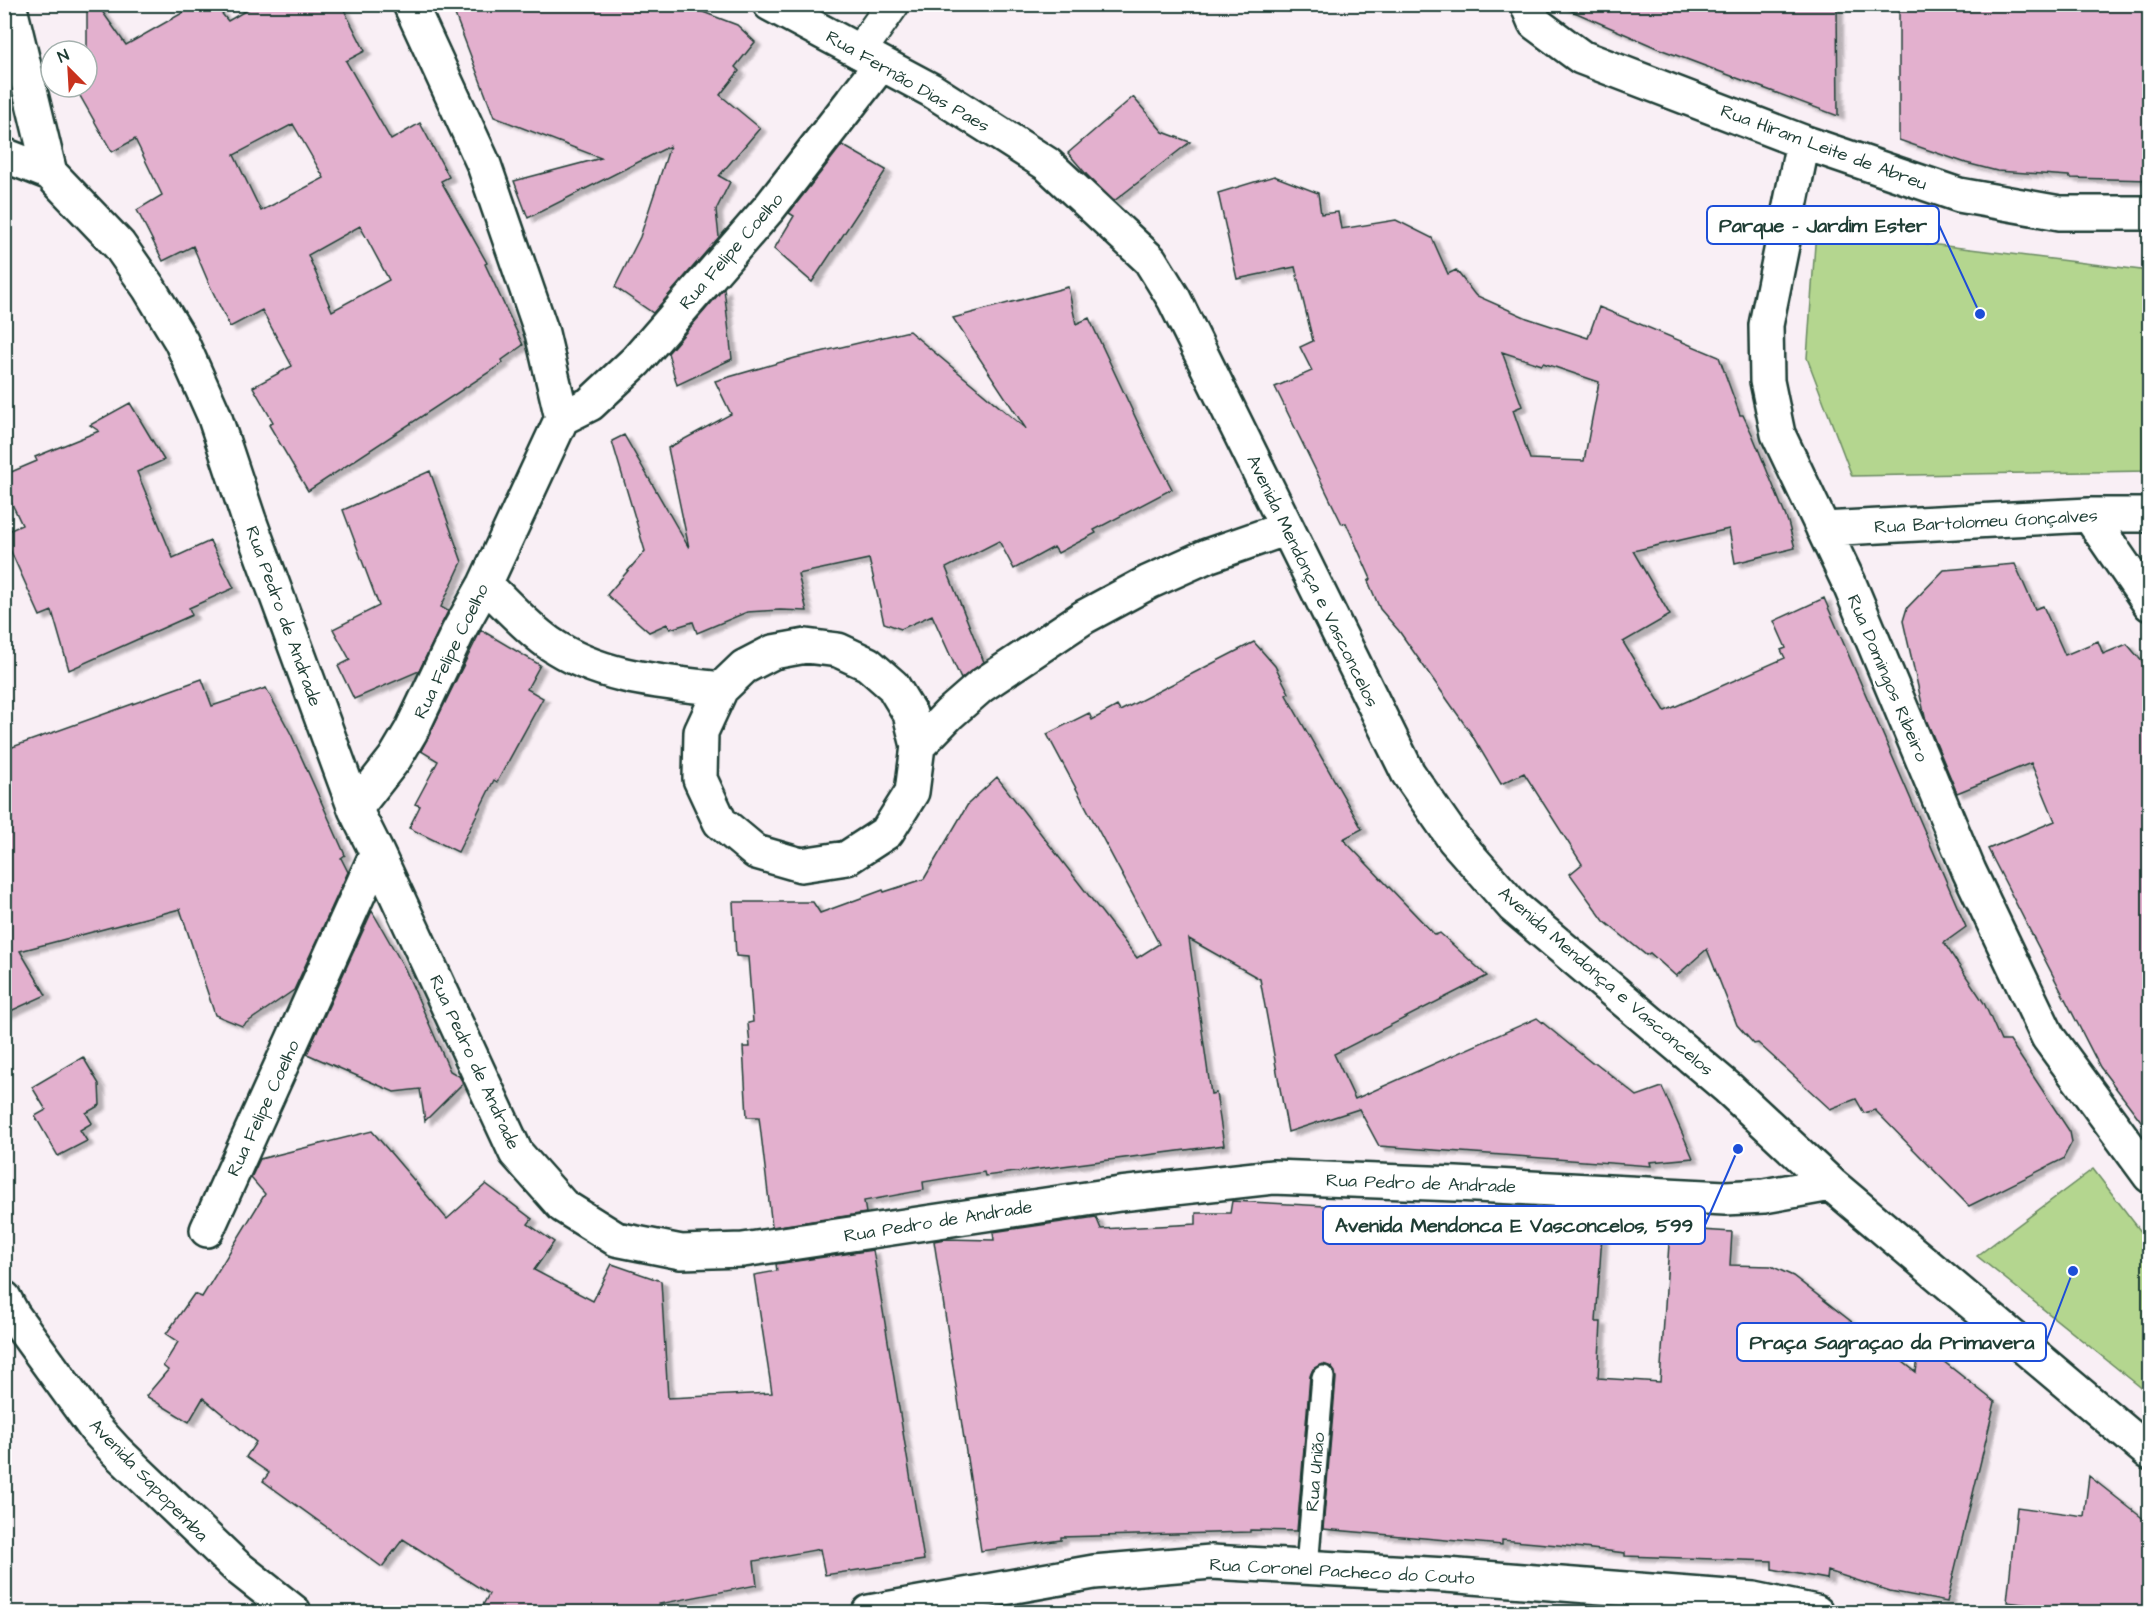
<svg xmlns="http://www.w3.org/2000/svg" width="2154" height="1617" viewBox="0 0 2154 1617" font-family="'Architects Daughter',sans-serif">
<defs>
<filter id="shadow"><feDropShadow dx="6" dy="4" stdDeviation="1.5" flood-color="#0004"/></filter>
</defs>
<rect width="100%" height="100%" fill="#f9eff5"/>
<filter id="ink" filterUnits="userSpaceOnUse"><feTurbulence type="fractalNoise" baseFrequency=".0167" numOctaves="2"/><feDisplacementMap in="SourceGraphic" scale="12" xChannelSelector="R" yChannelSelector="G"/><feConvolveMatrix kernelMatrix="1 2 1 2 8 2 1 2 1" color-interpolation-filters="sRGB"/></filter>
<g filter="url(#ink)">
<!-- green -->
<path fill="#b4d68f" stroke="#6a8a62" stroke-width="1.5" d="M1816,230L2149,271V471L1852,476L1807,358Z
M2093,1169L2149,1242V1394L1977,1256Z"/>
<!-- building -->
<path fill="#e3b0ce" stroke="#1f3d34" stroke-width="1.5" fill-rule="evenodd" filter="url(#shadow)" d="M87,4H97L126,45L198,4H214L228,21L257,4H341L365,51L346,61L391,140L420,123L449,177L441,181L487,263L485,264L523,345L502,360L503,363L308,491L269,425L273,422L253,387L292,366L262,310L230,327L210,286L193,246L163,261L137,210L162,195L135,139L112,152L75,87H87ZM293,124L324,178L261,211L234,155ZM360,226L389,280L332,311L308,255Z
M451,4H682L737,25L755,42L735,67L739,71L720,95L760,128L719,176L730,182L716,210L719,237L653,313L615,287L640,237L670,146L528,218L514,181L601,158L494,117Z
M1556,4H1837L1838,116L1657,48Z
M1899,4H2150V180L2070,178L2069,176L1997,171L1966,163L1899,140Z
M1133,97L1163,132L1190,142L1114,201L1087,175L1068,153Z
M842,145L886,170L812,282L774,249L794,216L789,213Z
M1274,176L1318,193L1321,214L1338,212L1341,229L1396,220L1432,238L1448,274L1456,270L1475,295L1527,318L1588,338L1599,307L1719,357L1740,415H1743L1752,434L1788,522L1795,548L1735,563L1729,529L1633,551L1670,615L1623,642L1665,711L1785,658L1781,650L1786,648L1774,621L1824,598L1966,927L1944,943L1984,1003L2001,1041H2010L2070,1132L2072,1142L2063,1159L1969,1206L1875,1110L1864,1113L1856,1099L1830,1109L1758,1043L1754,1044L1737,1025L1707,949L1676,976L1650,953L1646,955L1604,921L1570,874L1582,864L1524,773L1501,784L1470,732L1399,631L1380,609L1368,581L1371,579L1346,523L1342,524L1275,387L1312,371L1300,347L1313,341L1295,267L1237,279L1218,193ZM1502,352L1542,365L1543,363L1599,382L1584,461L1530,459L1513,410L1522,406Z
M1068,287L1076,324L1089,318L1146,440L1172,489L1094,530L1096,533L1058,553L1054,547L1014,569L999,541L946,568L984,662L961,679L932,615L901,629L884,623L869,559L798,574L807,611L780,610L747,612L697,633L693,622L670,629L667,624L649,632L607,595L645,551L612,441L624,435L689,548L668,448L731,414L715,381L795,358L909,331L1026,429L953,318Z
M724,288L732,359L677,385L668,353Z
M130,403L164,460L137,472L173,558L210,541L234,588L189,608L192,615L69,670L52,611L40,616L4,536V533L22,525L4,487V475L37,461L35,457L99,431L90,425Z
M430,471L462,562L441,607L448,611L419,671L354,699L338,666L350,660L333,629L379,606L343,510Z
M2015,564L2035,609L2043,606L2065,655L2098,641L2103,654L2127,644L2150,671V1133L2100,1067L1988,849L2055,821L2031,763L1957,793L1925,717L1903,621L1907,608L1944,570Z
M481,630L540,665L527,689L543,698L497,782L494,780L458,852L409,828L420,806L415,804L438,761L421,751Z
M1254,642L1275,666L1289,693L1286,695L1362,829L1343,839L1435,935L1440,933L1487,976L1334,1054L1355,1099L1537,1018L1592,1063H1596L1637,1096L1662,1087L1693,1158L1650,1162L1651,1166L1379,1146L1359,1109L1288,1132L1260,979L1189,939L1211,1094L1216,1093L1224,1145L985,1176L984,1172L923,1182L924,1190L864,1201L866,1213L772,1227L759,1117H747L743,1047H750L748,1023L753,1022L748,957L736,956L733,902H813L820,913L883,890L884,892L924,879L968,804L997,777L1137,958L1159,944L1047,734L1089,713L1092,720L1117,706L1120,711Z
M202,679L212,706L266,688L291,734L345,855L341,858L348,872L294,990L242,1026L215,1015L180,909L20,951L46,995L4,1014V750Z
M372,911L405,969L450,1071L459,1076L463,1083L425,1121L420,1089L394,1092L307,1054Z
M83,1057L99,1084L100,1105L86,1113L92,1123L80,1130L87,1141L58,1156L35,1116L46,1110L32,1087Z
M372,1131L447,1219L486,1184L532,1219L528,1224L554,1242L534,1270L593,1301L612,1264L661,1281L668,1398L772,1393L754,1275L777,1271L776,1264L873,1250L924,1560L825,1575L820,1549L754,1561L757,1585L659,1604V1606L619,1612H479L489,1594L403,1539L382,1567L263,1481L269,1473L246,1457L256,1442L203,1398L189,1422L146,1396L168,1370L163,1366L178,1342L166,1334L194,1294L202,1297L265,1194L251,1178L260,1159Z
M1232,1201L1603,1221L1596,1322H1601L1598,1378L1660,1382L1670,1228L1732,1232L1730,1265L1771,1266L1793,1276L1916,1372L1920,1343L1995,1402L1947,1602L1890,1591L1828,1571L1827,1579L1772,1569V1561L1625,1556V1553L1558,1545L1502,1540V1545L1323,1529L1336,1378L1335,1372L1331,1367L1323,1364L1313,1369L1310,1376L1297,1531L1250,1530V1532L1061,1537V1540L981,1551L934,1241L945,1239L994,1240L993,1232L1096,1217L1101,1229L1196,1224V1213H1230Z
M2089,1476L2150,1524V1612H2036L2037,1606L2007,1602L2017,1507L2084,1516Z"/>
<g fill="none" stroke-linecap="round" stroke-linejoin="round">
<defs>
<path id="service" d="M1307,1567L1323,1377"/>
<path id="pedestrian" d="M859,52L893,4"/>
<path id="minor" d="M9,4L50,173L119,245L149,288L181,341L214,415L249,520L355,809L377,853L516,1153L563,1206L616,1239L681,1252L743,1250L1120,1194L1273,1177L1456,1184L1725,1198L1764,1196L1831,1184
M770,4L931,90L1047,164L1150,260L1174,299L1408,773L1454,839L1514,907L1728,1088L1831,1184L2150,1453
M1527,4L1535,23L1581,57L1803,142L1959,195L2060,213H2150
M1803,142L1766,325L1767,381L1778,434L1849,583L1969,871L2048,1037L2150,1176
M4,155L50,173
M562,418L590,404L636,361L770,207L881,64
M2089,515L2150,604
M1823,529L2089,515H2150
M485,584C505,603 526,627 549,643C600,678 661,682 721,689
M918,746L910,714L893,686L868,664L838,650L806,646L773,652L744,667L721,689L701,732L700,779L720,822L756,852L801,865L847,858L887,832L912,792L918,746L949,714L981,686L1084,617L1149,582L1207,556L1287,528
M355,809L395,758L411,731L458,632L485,584L562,418L542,333L484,165L410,4
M207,1230L377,853
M869,1612L1094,1572L1211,1562L1446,1575L1754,1599L1816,1612"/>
<path id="secondary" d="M4,1298L13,1315L95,1428L116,1451L237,1567L294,1612"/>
</defs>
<!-- service casing -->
<use href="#service" stroke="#1f3d34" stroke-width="26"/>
<!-- pedestrian casing -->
<use href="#pedestrian" stroke="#1f3d34" stroke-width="36"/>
<!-- minor casing -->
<use href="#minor" stroke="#1f3d34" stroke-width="38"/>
<!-- secondary casing -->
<use href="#secondary" stroke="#1f3d34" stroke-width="38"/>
<!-- service -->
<use href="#service" stroke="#fff" stroke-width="21"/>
<!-- pedestrian -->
<use href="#pedestrian" stroke="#fff" stroke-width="32"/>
<!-- minor -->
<use href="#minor" stroke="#fff" stroke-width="33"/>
<!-- secondary -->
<use href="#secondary" stroke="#fff" stroke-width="33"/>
</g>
</g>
<g text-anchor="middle" stroke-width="4.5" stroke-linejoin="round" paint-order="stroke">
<!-- street labels -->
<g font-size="18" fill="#1f3d34" stroke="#fff">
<text transform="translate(908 81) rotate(30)" y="6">Rua Fernão Dias Paes</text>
<text transform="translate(1824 147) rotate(20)" y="6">Rua Hiram Leite de Abreu</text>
<text transform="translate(731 251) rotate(-49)" y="6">Rua Felipe Coelho</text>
<text transform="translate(1986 521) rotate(-3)" y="6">Rua Bartolomeu Gonçalves</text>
<text transform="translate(1313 581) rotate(64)" y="6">Avenida Mendonça e Vasconcelos</text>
<text transform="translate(284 616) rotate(70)" y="6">Rua Pedro de Andrade</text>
<text transform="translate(451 651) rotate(-64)" y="6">Rua Felipe Coelho</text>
<text transform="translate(1888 678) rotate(67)" y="6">Rua Domingos Ribeiro</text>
<text transform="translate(1606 981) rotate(41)" y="6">Avenida Mendonça e Vasconcelos</text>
<text transform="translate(475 1062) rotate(65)" y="6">Rua Pedro de Andrade</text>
<text transform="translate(263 1108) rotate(-65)" y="6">Rua Felipe Coelho</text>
<text transform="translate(1421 1183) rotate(2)" y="6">Rua Pedro de Andrade</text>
<text transform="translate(938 1221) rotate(-9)" y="6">Rua Pedro de Andrade</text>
<text transform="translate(1315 1472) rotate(-85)" y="6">Rua União</text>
<text transform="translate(149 1480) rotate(46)" y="6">Avenida Sapopemba</text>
<text transform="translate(1342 1571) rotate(3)" y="6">Rua Coronel Pacheco do Couto</text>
</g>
</g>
<!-- callouts -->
<path fill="none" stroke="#1d4ed8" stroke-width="2" d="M1980 314L1939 225M1738 1149L1705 1225M2073 1271L2046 1342"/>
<g fill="#1d4ed8" stroke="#fff" stroke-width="2">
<circle cx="1980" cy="314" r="6"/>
<circle cx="1738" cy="1149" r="6"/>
<circle cx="2073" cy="1271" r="6"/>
</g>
<g fill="#fff" stroke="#1d4ed8" stroke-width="2">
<rect x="1707" y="206" width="232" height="38" rx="6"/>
<rect x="1323" y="1206" width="382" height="38" rx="6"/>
<rect x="1737" y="1323" width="309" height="38" rx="6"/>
</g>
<g font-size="20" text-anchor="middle" font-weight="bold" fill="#1f3d34">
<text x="1823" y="232">Parque - Jardim Ester</text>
<text x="1514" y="1232">Avenida Mendonca E Vasconcelos, 599</text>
<text x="1892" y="1349">Praça Sagraçao da Primavera</text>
</g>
<!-- margin -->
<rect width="2154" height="1617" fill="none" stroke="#fff" stroke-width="24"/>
<rect x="12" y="12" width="2130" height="1593" fill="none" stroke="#1f3d34" stroke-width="2" filter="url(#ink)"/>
<!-- north arrow -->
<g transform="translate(69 69) rotate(336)"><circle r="28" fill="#ffffff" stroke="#a5b1ae" stroke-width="1.5"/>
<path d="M0-4.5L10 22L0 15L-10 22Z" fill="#c8321e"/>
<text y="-9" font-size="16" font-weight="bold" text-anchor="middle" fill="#1f3d34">N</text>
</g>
</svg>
